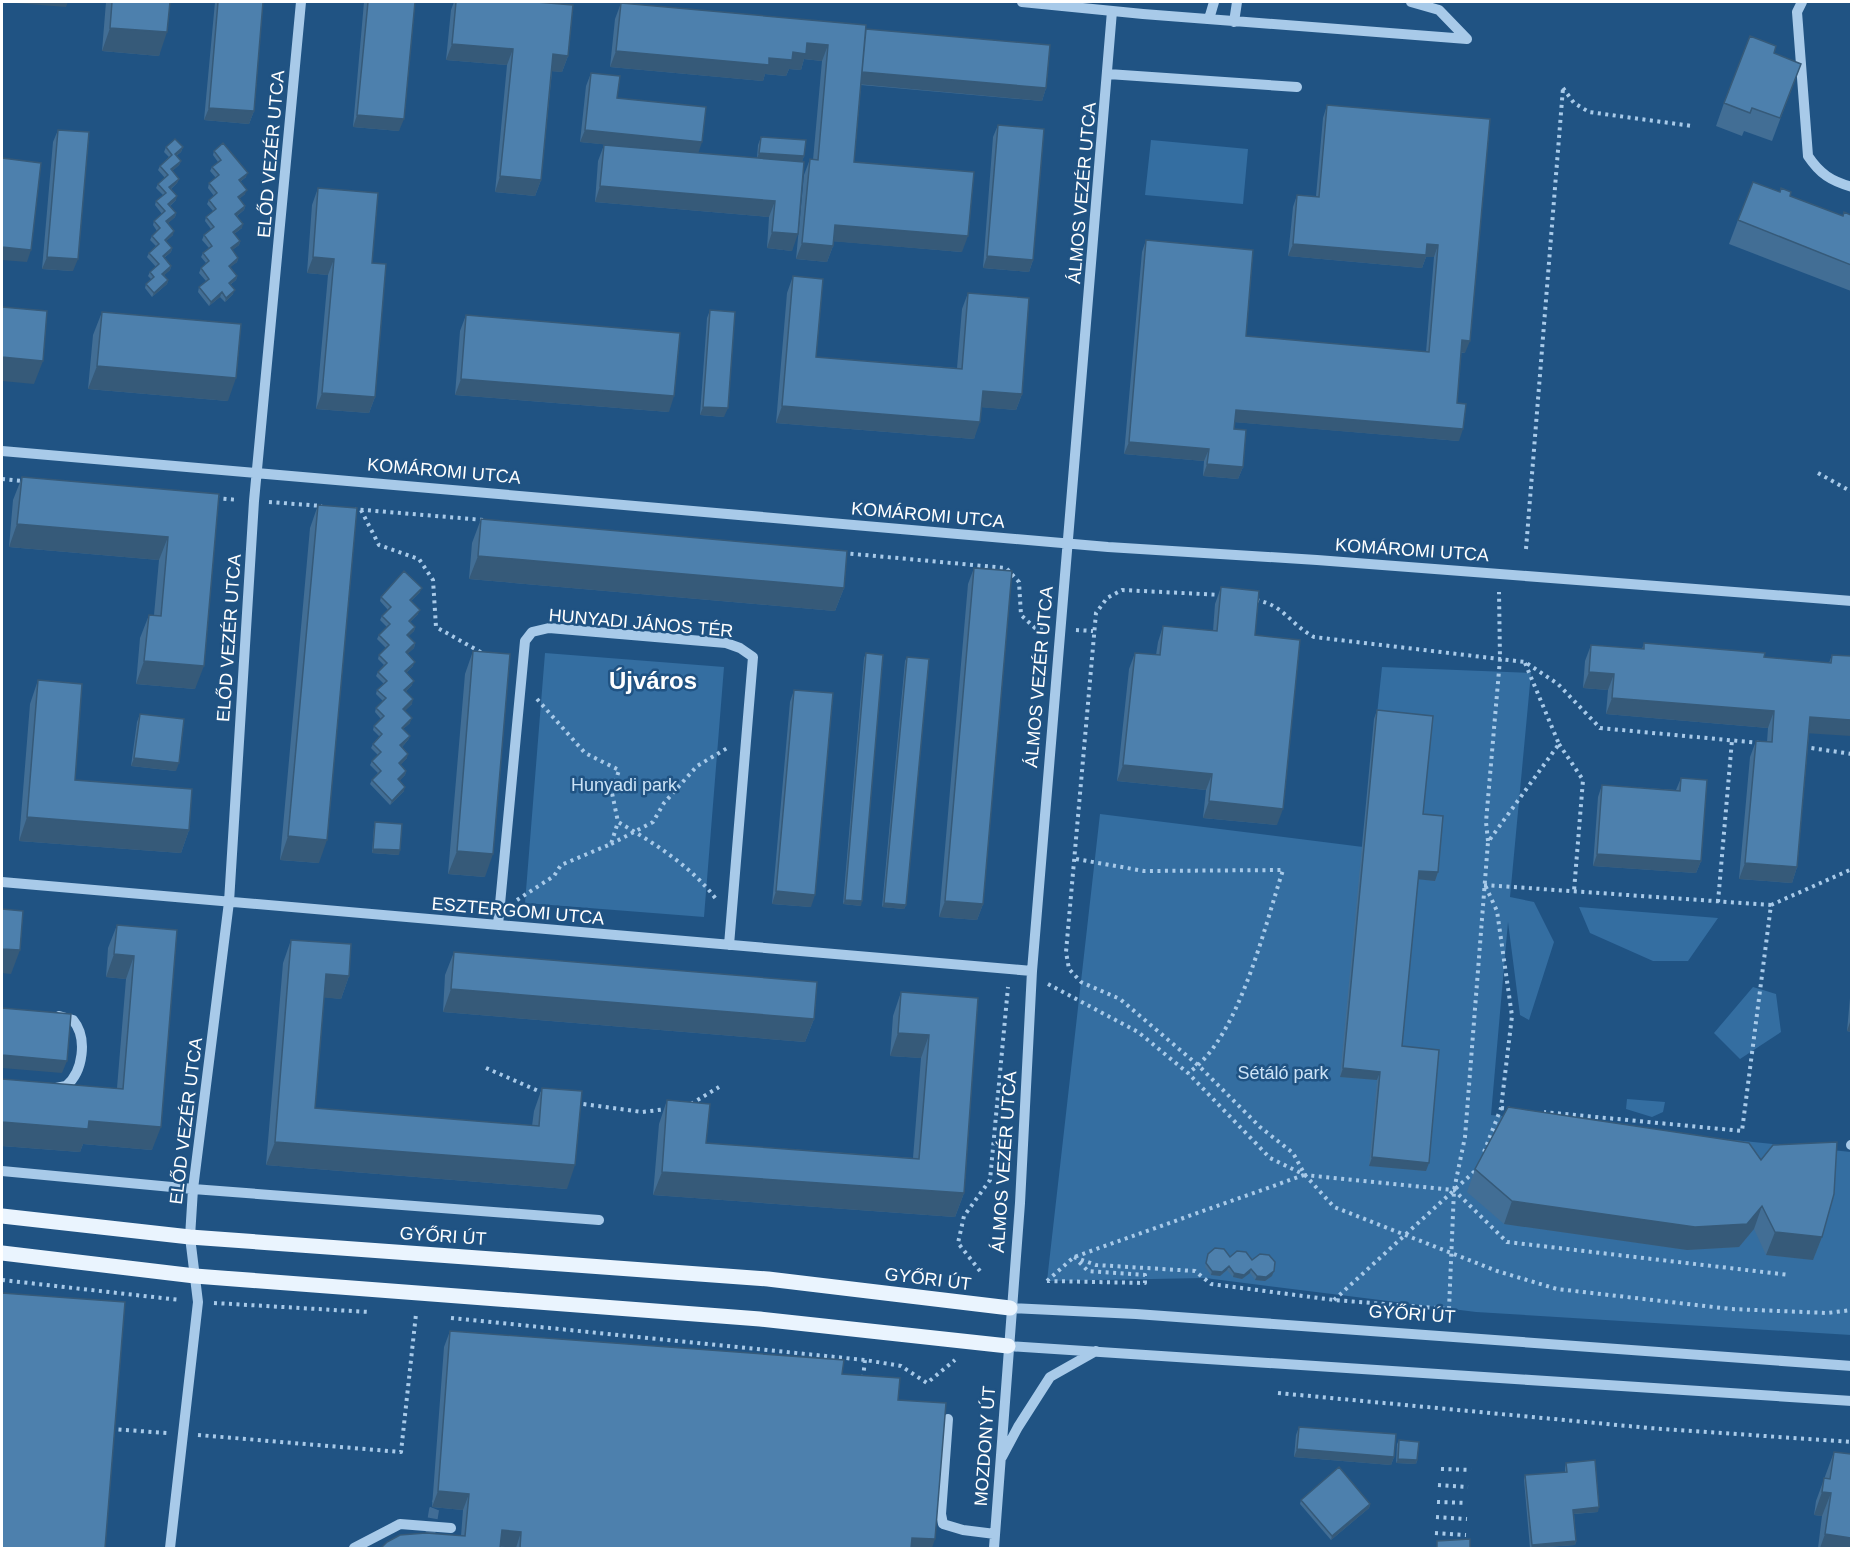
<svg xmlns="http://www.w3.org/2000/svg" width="1853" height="1550" viewBox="0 0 1853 1550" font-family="Helvetica,sans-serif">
<rect width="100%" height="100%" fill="#205383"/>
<!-- green -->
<path fill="#346ea1" d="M1151,140L1248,149L1243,204L1145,195Z
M545,653L724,667L704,917L525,903Z
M1382,667L1531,673L1510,897L1534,902L1554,942L1529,1020L1520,1015L1508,922L1491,1115L1851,1152V1335L1476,1312L1205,1278L1047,1281L1100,814L1363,847Z
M1579,907L1718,918L1688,961H1653L1590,933Z
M1753,987L1776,994L1781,1032L1740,1059L1714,1033Z
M1627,1099L1665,1102L1663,1112L1652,1117L1626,1109Z"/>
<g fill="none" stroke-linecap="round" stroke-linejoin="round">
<!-- minor-tunnel -->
<path stroke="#416d96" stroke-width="10" stroke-dasharray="10 5" stroke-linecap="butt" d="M428,1548L434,1510L440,1495"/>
<!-- path -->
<path stroke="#a8cae9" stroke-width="4" stroke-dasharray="3 4.5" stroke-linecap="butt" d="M1563,88L1574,103L1589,112L1692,126
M1818,473L1852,492
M2,479L23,481
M216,498L238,500
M269,502L322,506
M353,509L483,520
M361,510L379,545L419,559L433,580L436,627L484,654
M1526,549L1563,88
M843,553L1006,568L1019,582L1021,615L1035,628L1044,629
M1222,595L1122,590L1107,598L1096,613L1066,952L1069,969L1081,982L1120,999L1199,1066L1260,1127L1293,1153L1305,1175L1334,1207L1497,1271L1557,1289L1731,1309L1827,1313L1852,1310
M1256,600C1284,605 1291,625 1314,637L1525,662L1558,684L1600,728L1760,743
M1076,630L1093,631
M537,699L585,753L619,770L612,793L618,822C654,843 691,866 716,899
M1559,744L1583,780L1574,891
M1804,747L1852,754
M1488,841L1486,822L1500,659L1499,592
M611,844L653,822L664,803L697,766L729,747
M1076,859L1144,871L1283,870C1264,928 1239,1039 1188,1073
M1484,885L1771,905L1742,1131L1544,1112
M517,900L554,876L561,865L611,844L618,822
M1718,902L1732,740
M1771,905L1852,869
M1048,984L1138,1032L1188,1073L1270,1158L1305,1175L1454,1190L1507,1242L1789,1275
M486,1068L543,1093
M576,1103L642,1112L667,1109
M691,1104L719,1087
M1501,1108L1510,1109
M1484,1152L1501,1108L1512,1016L1497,911L1485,885
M1074,1257L1096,1265L1195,1271L1211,1284L1334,1300L1449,1309L1454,1190L1465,1137L1488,842L1559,744L1525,663
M980,1271L958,1243L964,1216L990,1180L1008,987
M2,1280L180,1300
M1047,1281L1074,1257L1304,1175
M1047,1281L1145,1283V1275L1088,1271L1076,1259
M1334,1300L1476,1170
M214,1303L369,1312
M451,1318L865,1360L901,1366L927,1383L955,1360
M863,1378L865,1360
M1278,1393L1649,1428L1852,1442
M111,1429L167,1433
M198,1435L401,1452L416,1314
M1441,1469L1471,1470
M1438,1485L1468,1487
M1437,1502L1467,1503
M1436,1517L1467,1519
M1435,1533L1466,1535"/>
<!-- minor -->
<path stroke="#a8cae9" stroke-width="10" d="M1022,2L1143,14L1467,39
M1411,2L1439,10L1467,39
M1802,2L1797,12L1808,156C1820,174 1831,181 1852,187
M1209,19L1214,2
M1234,22L1237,2
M1108,74L1297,87
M2,451L1108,547L1317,560L1852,601
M2,882L1032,971
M498,925L525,641L532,632L549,628L726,643L740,648L753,657L729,945
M56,1088L66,1086C83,1072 88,1038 73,1020L59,1016
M1851,1145H1852
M2,1171L193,1189L599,1220
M1010,1308L1136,1314L1852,1366
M1008,1346L1852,1401
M948,1419L941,1514L943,1524L963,1530L995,1534
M1002,1457L1018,1427L1050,1377L1096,1351
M170,1548L198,1302L190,1237L193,1189L229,902L254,501L301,2
M354,1548L400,1524L451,1528
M994,1548L1020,1203L1032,971L1112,11"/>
<!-- major -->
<path stroke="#eaf4fe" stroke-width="15" d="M2,1216L190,1237L768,1279L1010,1308
M2,1253L195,1276L760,1319L1008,1346"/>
</g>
<!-- wall -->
<path fill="#426e95" d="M106,2H170L159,56L102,51Z
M215,2H263L254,111L249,124L204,120Z
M364,2H415L399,131L353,127Z
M454,2H536L568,56L562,72L552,71L541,180L535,196L495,192L507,65L446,60L451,10Z
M621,3L866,29L1046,88L1042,101L861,85L854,162L962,252L833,241V246L827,262L796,259L804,175L810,159L813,160L822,61L804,59L801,70L789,69L786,76L765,74L763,81L610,67L615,19Z
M1774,53L1801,64L1772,141L1744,131L1742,136L1716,126L1724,103Z
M591,73L617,98L698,153L757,158L758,145L761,137L804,156L802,161L792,251L767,248L769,217L595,202L598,161L604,145L623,146L580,142L586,86Z
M1327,105L1490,119L1465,353H1461L1457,403L1459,441L1235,422L1234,429L1243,467L1238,479L1203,476L1204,461L1124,454L1142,252L1146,240L1246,336L1426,352L1434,257H1426L1422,268L1288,256L1293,207L1297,195L1316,196L1323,118Z
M998,125L1033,260L1029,272L983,268L993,137Z
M58,130L73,271L42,269L53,142Z
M166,147H183L181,152L176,156L181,161L179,165L172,171L179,179L177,183L171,189L176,200L170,206L176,213L175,217L168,223L173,235L166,241L172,248L171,252L164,258L171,266L170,270L164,275L168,280L167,284L152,297L145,288L146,284L152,280L148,276L150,272L156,267L147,257L149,253L156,246L150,240L152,236L157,231L153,225L154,221L162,214L155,205L156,201L163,195L156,188L158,184L165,178L158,170L160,166L169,157L164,152Z
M214,151L246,177L240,182L245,194L239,199L245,206L244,210L237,216L242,228L234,234L240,241L239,245L232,250L238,258L237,262L230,267L237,276L236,280L230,285L233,294L225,302L220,297L209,306L198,292L199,287L206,281L199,273L201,268L206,263L201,257L203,253L209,248L202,240L204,235L211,229L205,221L206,217L213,211L207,204L209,200L214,196L208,188L209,183L216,178L210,171L212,167L218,162L213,155Z
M318,188L372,263L375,397L369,413L316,409L328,275L307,273L312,205Z
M1780,192L1843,216L1851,215V291L1729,244L1738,220Z
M793,276L816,357L957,368L962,309L968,293L1022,394L1016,410L982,407L974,439L776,423L787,293Z
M710,310L724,417L700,415L707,318Z
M102,312L228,401L88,389L93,335Z
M466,315L669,412L455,395L460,331Z
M22,477L219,494L195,689L136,684L140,638L149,615H154L159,560L9,547L13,500Z
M318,505L319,863L280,860L310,528Z
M481,519L844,588L835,611L469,579L472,543Z
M974,568L983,904L977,920L939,917L968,584Z
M1221,587L1255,635L1277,825L1203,818L1206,790L1117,781L1129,669L1135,653L1156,655L1158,642L1163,626L1213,631L1215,604Z
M420,592L411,601L418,614L410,622L415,627L414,631L408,636L415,643L414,648L407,654L413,666L406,673L412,685L406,691L412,704L404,711L410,723L403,729L410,736L408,740L402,747L407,758L400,765L406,771L405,775L399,781L404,791L390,805L370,784L372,780L378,773L370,765L372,761L378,755L371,748L373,744L380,737L373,730L374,726L381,719L375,712L376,708L383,701L376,694L377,690L384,684L376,676L378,672L384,665L378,659L379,655L386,648L377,639L379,635L387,627L380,620L382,616L388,610L380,601L381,597Z
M1644,643L1764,657L1829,663L1832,655L1851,656L1809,733L1797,867L1792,883L1739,879L1750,757L1756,741L1767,742L1768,728L1606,714L1608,690L1583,688L1585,661L1591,645L1642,649Z
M473,651L485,877L448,874L465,674Z
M866,653L861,906L843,904L864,658Z
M907,657L906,905L904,909L882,907L905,661Z
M38,680L75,780L189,830L181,853L19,841L30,704Z
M794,690L811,907L772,904L790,702Z
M1377,710L1423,814L1438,872L1435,881L1418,879L1402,1046L1426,1171L1369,1166L1377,1080L1340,1077L1374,719Z
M140,714L176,771L131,766L137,722Z
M1681,778L1701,861L1696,873L1593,866L1598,797L1602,785L1676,790Z
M375,822L399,855L372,853L374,827Z
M117,925L177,930L152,1150L83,1144L80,1152L2,1146L117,1088L126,979L106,977L108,948Z
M291,940L349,976L341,999L324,997L315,1108L532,1126L534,1111L542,1088L567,1189L266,1165L283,963Z
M454,952L814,1019L805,1042L443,1012L445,975Z
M1851,987V1032L1847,1031Z
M901,992L978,998L964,1193L955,1217L653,1195L659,1124L667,1100L706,1143L913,1158L921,1058L890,1056L893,1016Z
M1761,1160L1822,1237L1813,1260L1766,1255L1754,1229L1739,1247L1687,1250L1504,1224L1467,1192L1475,1169Z
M1208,1254L1252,1260L1272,1276L1265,1281L1255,1280L1250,1273L1242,1279L1233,1277L1227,1270L1220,1276L1211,1275L1205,1267Z
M450,1331L842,1374L898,1400L932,1548H515H516L501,1547L461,1536L463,1510L432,1507L444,1347Z
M1299,1427L1394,1457L1391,1465L1294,1457L1296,1435Z
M1399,1440L1417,1460L1416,1464L1396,1463L1397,1444Z
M1834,1452L1851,1548H1818L1822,1516L1814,1515L1816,1501Z
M1566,1463L1598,1512L1574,1514L1576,1541L1575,1545L1530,1548L1524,1480L1525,1475L1565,1472V1467Z
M1301,1500L1370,1504L1369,1508L1331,1540L1300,1504Z"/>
<!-- shaded-wall -->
<path fill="#365a79" d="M2,2H68L66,7Z
M110,28L167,32L159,56L102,51Z
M807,43L828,45L822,61L804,59L801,70L789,69L786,76L765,74L763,81L610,67L616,51L769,58L793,52Z
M452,44L513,49L507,65L446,60Z
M553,54L568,56L562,72L547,71Z
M861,72L1046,88L1042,101L857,84Z
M209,108L254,111L249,124L204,120Z
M357,115L404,119L399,131L353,127Z
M585,130L702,142L698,154L580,142Z
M183,147L181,152L173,158L175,154Z
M759,153L804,156L801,165L756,161Z
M181,161L179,165L169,174L171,169Z
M248,173L246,177L237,184L239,180Z
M500,176L541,180L535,196L495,192Z
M179,179L177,183L168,191L169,187Z
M600,186L775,201L769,217L595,202Z
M247,190L245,194L237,201L238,197Z
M177,196L176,200L167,208L168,204Z
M245,206L244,210L234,218L235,214Z
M176,213L175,217L165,226L166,221Z
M243,224L242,228L231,236L233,232Z
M835,225L968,236L962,252L829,241Z
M174,231L173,235L163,244L165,240Z
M772,232L798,234L792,251L767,248Z
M240,241L239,245L229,253L231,248Z
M802,243L833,246L827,262L796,259Z
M1293,244H1427L1438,245L1434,257H1426L1422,268L1288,256Z
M2,247L31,250L27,262L2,260Z
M172,248L171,252L161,260L163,256Z
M987,256L1033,260L1029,272L983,268Z
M47,257L78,259L73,271L42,269Z
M313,257L334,259L328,275L307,273Z
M238,258L237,262L227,270L229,266Z
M171,266L170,270L161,278L162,274Z
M237,276L236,280L227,287L229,283Z
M168,280L167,284L152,297L154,293Z
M235,290L233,294L225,302L226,298Z
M222,292L220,297L209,306L211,302Z
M1462,340L1470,341L1465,353L1458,352Z
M2,357L43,361L34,384L2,381Z
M97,366L236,378L228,401L88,389Z
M461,379L674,396L669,412L455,395Z
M983,391L1022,394L1016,410L977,407Z
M322,393L375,397L369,413L316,409Z
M782,406L980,422L974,439L776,423Z
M703,407L728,408L724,417L700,415Z
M1236,410L1463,429L1459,441L1232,422Z
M1129,442L1209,449L1204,461L1124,454Z
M1207,464L1243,467L1238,479L1203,476Z
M17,524L168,537L159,560L9,547Z
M478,556L844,588L835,611L469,579Z
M422,588L420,592L408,604L410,600Z
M420,610L418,614L407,625L409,621Z
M415,627L414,631L406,639L407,635Z
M415,643L414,648L404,657L406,652Z
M144,661L204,666L195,689L136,684Z
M415,662L413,666L403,676L405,671Z
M1589,672L1614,674L1608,690L1583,688Z
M414,681L412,685L403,694L404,690Z
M1612,698L1774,711L1768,728L1606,714Z
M413,699L412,704L402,714L403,709Z
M1810,717L1851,720V736L1804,733Z
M412,718L410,723L400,732L402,728Z
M410,736L408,740L399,750L400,745Z
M408,754L407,758L398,768L399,763Z
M134,758L179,763L176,771L131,766Z
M1123,765L1212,774L1206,790L1117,781Z
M406,771L405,775L397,784L398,779Z
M405,787L404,791L390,805L392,801Z
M1209,801L1283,809L1277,825L1203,818Z
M27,817L189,830L181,853L19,841Z
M288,836L327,840L319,863L280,860Z
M373,849L400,850L399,855L372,853Z
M457,851L493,854L485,877L448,874Z
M1597,854L1701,861L1696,873L1593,866Z
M1745,863L1797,867L1792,883L1739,879Z
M1419,871L1438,872L1435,881L1416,879Z
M776,891L815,895L811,907L772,904Z
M845,900L862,901L861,906L843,904Z
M945,901L983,904L977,920L939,917Z
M884,903L906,905L904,909L882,907Z
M2,949L20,950L11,974L2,973Z
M114,954L134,956L126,979L106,977Z
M326,974L349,976L341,999L317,997Z
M451,989L814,1019L805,1042L443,1012Z
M1851,1019V1032L1847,1031Z
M898,1033L929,1035L921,1058L890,1056Z
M2,1055L67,1061L62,1073L2,1068Z
M1343,1068L1380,1072L1377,1080L1340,1077Z
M89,1121L161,1127L152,1150L83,1144L80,1152L2,1146V1122Z
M275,1142L575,1165L567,1189L266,1165Z
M1372,1157L1429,1163L1426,1171L1369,1166Z
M662,1172L964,1193L955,1217L653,1195Z
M1512,1201L1762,1206L1754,1229L1739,1247L1687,1250L1504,1224Z
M1775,1232L1822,1237L1813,1260L1766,1255Z
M1229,1266L1227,1270L1220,1276L1211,1275L1212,1271Z
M1251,1269L1250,1273L1242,1279L1233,1277L1234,1273Z
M1274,1271L1272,1276L1265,1281L1255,1280L1257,1276Z
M1297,1449L1394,1457L1391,1465L1294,1457Z
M1398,1459L1417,1460L1416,1464L1396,1463Z
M438,1491L469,1494L463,1510L432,1507Z
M1822,1492L1831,1493L1822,1516L1814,1515Z
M1370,1504L1369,1508L1331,1540L1332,1536Z
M1599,1507L1598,1512L1572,1514L1573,1510Z
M502,1530L521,1532L516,1548L496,1546Z
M1825,1534L1851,1538V1548H1820Z
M912,1538L935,1539L932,1548H908Z
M1576,1541L1575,1545L1531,1548L1532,1545Z"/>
<!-- building -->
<path fill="#4d80ad" stroke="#365a79" stroke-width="1.5" d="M112,2H170L167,32L110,28Z
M218,2H263L254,111L209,108Z
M368,2H415L404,119L357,115Z
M456,2H536L573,5L568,56L553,54L541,180L500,176L513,49L452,44Z
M621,3L866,25L854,162L974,172L968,236L835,225L833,246L802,243L810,159L818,160L828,45L807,43L806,54L793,52L792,60L769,58V65L616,51Z
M866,29L1050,45L1046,88L862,72Z
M1750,36L1776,46L1774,53L1801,64L1780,118L1752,108L1750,113L1724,103Z
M591,73L620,76L617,98L706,107L702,142L585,130Z
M1327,105L1490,119L1470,341L1462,340L1457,403L1466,404L1463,429L1236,410L1234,429L1246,430L1243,467L1207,464L1209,449L1129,442L1146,240L1253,250L1246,336L1429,352L1438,245L1427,244L1426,255L1293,244L1297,195L1319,197Z
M998,125L1044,129L1033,260L987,256Z
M58,130L89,132L78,259L47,257Z
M761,137L806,140L804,156L759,153Z
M175,139L183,147L175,154L181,161L171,169L179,179L169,187L177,196L168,204L176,213L166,221L174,231L165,240L172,248L163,256L171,266L162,274L168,280L154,293L146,284L154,277L150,272L159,264L149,253L159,244L152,236L160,228L154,221L165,211L156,201L166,193L158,184L168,175L160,166L172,155L166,147Z
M223,143L248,173L239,180L247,190L238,197L245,206L235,214L243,224L233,232L240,241L231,248L238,258L229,266L237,276L229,283L235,290L226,298L222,292L211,302L199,287L209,279L201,268L209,261L203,253L212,246L204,235L214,227L206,217L216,209L209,200L217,193L209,183L219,175L212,167L221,160L214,151Z
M604,145L804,162L798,234L772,232L775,201L600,186Z
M2,158L41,163L31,250L2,247Z
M1753,182L1780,192L1781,188L1791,192L1790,196L1843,216L1844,212L1851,215V265L1738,220Z
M318,188L378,193L372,263L386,264L375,397L322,393L334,259L313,257Z
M793,276L823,279L816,357L962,369L968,293L1029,298L1022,394L983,391L980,422L782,406Z
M2,307L47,311L43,361L2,357Z
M710,310L735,312L728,408L703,407Z
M102,312L241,324L236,378L97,366Z
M466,315L680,333L674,396L461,379Z
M22,477L219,494L204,666L144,661L149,615L161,616L168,537L17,524Z
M318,505L357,508L327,840L288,836Z
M481,519L847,551L844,588L478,556Z
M974,568L1012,571L983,904L945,901Z
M404,571L422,588L410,600L420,610L409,621L415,627L407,635L415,643L406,652L415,662L405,671L414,681L404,690L413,699L403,709L412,718L402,728L410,736L400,745L408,754L399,763L406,771L398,779L405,787L392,801L372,780L381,771L372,761L381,752L373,744L382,734L374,726L384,716L376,708L386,698L377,690L387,681L378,672L387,663L379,655L389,645L379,635L390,624L382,616L391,607L381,597Z
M1221,587L1259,591L1255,635L1300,640L1283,809L1209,801L1212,774L1123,765L1135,653L1160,655L1163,626L1217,631Z
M1644,643L1765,653L1764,657L1831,663L1832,655L1851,656V720L1810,717L1797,867L1745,863L1756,741L1772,742L1774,711L1612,698L1614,674L1589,672L1591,645L1644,649Z
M473,651L510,654L493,854L457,851Z
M866,653L883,655L862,901L845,900Z
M907,657L929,659L906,905L884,903Z
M38,680L82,684L75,780L192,789L189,830L27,817Z
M794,690L833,693L815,895L776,891Z
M1377,710L1433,716L1423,814L1443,816L1438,872L1419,871L1402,1046L1439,1050L1429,1163L1372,1157L1380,1072L1343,1068Z
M140,714L184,719L179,763L134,758Z
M1681,778L1707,780L1701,861L1597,854L1602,785L1680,791Z
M375,822L402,824L400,850L373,849Z
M2,909L23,911L20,950L2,949Z
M117,925L177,930L161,1127L89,1121L88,1129L2,1122V1079L123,1089L134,956L114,954Z
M291,940L351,944L349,976L326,974L315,1108L539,1126L542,1088L582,1091L575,1165L275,1142Z
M454,952L817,982L814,1019L451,989Z
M901,992L978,998L964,1193L662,1172L667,1100L710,1104L706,1143L919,1159L929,1035L898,1033Z
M2,1008L71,1014L67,1061L2,1055Z
M1508,1107L1749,1143L1761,1160L1773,1145L1837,1142L1834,1194L1822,1237L1775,1232L1762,1206L1747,1224L1695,1227L1512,1201L1475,1169Z
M1215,1248L1224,1249L1230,1257L1237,1251L1246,1252L1252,1260L1260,1254L1269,1255L1275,1262L1274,1271L1266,1277L1257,1276L1251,1269L1244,1275L1234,1273L1229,1266L1222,1272L1212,1271L1206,1263L1208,1254Z
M2,1293L125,1302L105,1548H2Z
M450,1331L844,1360L842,1374L900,1378L898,1400L946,1403L935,1539L912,1538L911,1548H520L521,1532L502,1530L500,1548H381L387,1542L400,1535L426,1533L465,1536L469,1494L438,1491Z
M1299,1427L1396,1434L1394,1457L1297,1449Z
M1399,1440L1419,1442L1417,1460L1398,1459Z
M1834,1452L1851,1454V1538L1825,1534L1831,1493L1822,1492L1824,1478L1830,1479Z
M1595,1460L1599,1507L1573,1510L1576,1541L1532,1545L1525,1475L1567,1472L1566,1463Z
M1339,1467L1370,1504L1332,1536L1301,1500Z
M1470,1539V1548H1427H1437V1541Z"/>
<g text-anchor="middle" stroke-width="5" stroke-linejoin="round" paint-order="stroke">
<!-- street labels -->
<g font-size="18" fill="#fff" stroke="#205383">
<text transform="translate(271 154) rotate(-85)" y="6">ELŐD VEZÉR UTCA</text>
<text transform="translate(1082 193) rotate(-85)" y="6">ÁLMOS VEZÉR UTCA</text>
<text transform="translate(444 471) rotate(5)" y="6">KOMÁROMI UTCA</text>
<text transform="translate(928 515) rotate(5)" y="6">KOMÁROMI UTCA</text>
<text transform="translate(1412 550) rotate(4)" y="6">KOMÁROMI UTCA</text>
<text transform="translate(641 623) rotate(5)" y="6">HUNYADI JÁNOS TÉR</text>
<text transform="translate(229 638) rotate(-86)" y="6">ELŐD VEZÉR UTCA</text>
<text transform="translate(1039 677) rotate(-85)" y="6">ÁLMOS VEZÉR UTCA</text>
<text transform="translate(518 911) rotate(5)" y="6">ESZTERGOMI UTCA</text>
<text transform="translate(186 1121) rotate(-83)" y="6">ELŐD VEZÉR UTCA</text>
<text transform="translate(1004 1162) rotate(-86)" y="6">ÁLMOS VEZÉR UTCA</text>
<text transform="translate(443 1236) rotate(4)" y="6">GYŐRI ÚT</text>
<text transform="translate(928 1279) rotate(7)" y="6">GYŐRI ÚT</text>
<text transform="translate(1412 1314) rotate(4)" y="6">GYŐRI ÚT</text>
<text transform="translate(985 1446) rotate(-86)" y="6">MOZDONY ÚT</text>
</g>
<!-- park labels -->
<g font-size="18" fill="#cce3f7" stroke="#205383">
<text x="624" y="791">Hunyadi park</text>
<text x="1283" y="1079">Sétáló park</text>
</g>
<!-- district labels -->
<g font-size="24" font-weight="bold" fill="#fff" stroke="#205383">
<text x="653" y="689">Újváros</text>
</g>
</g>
<!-- border -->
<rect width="1853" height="1550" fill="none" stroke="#ffffff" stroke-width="6"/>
</svg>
